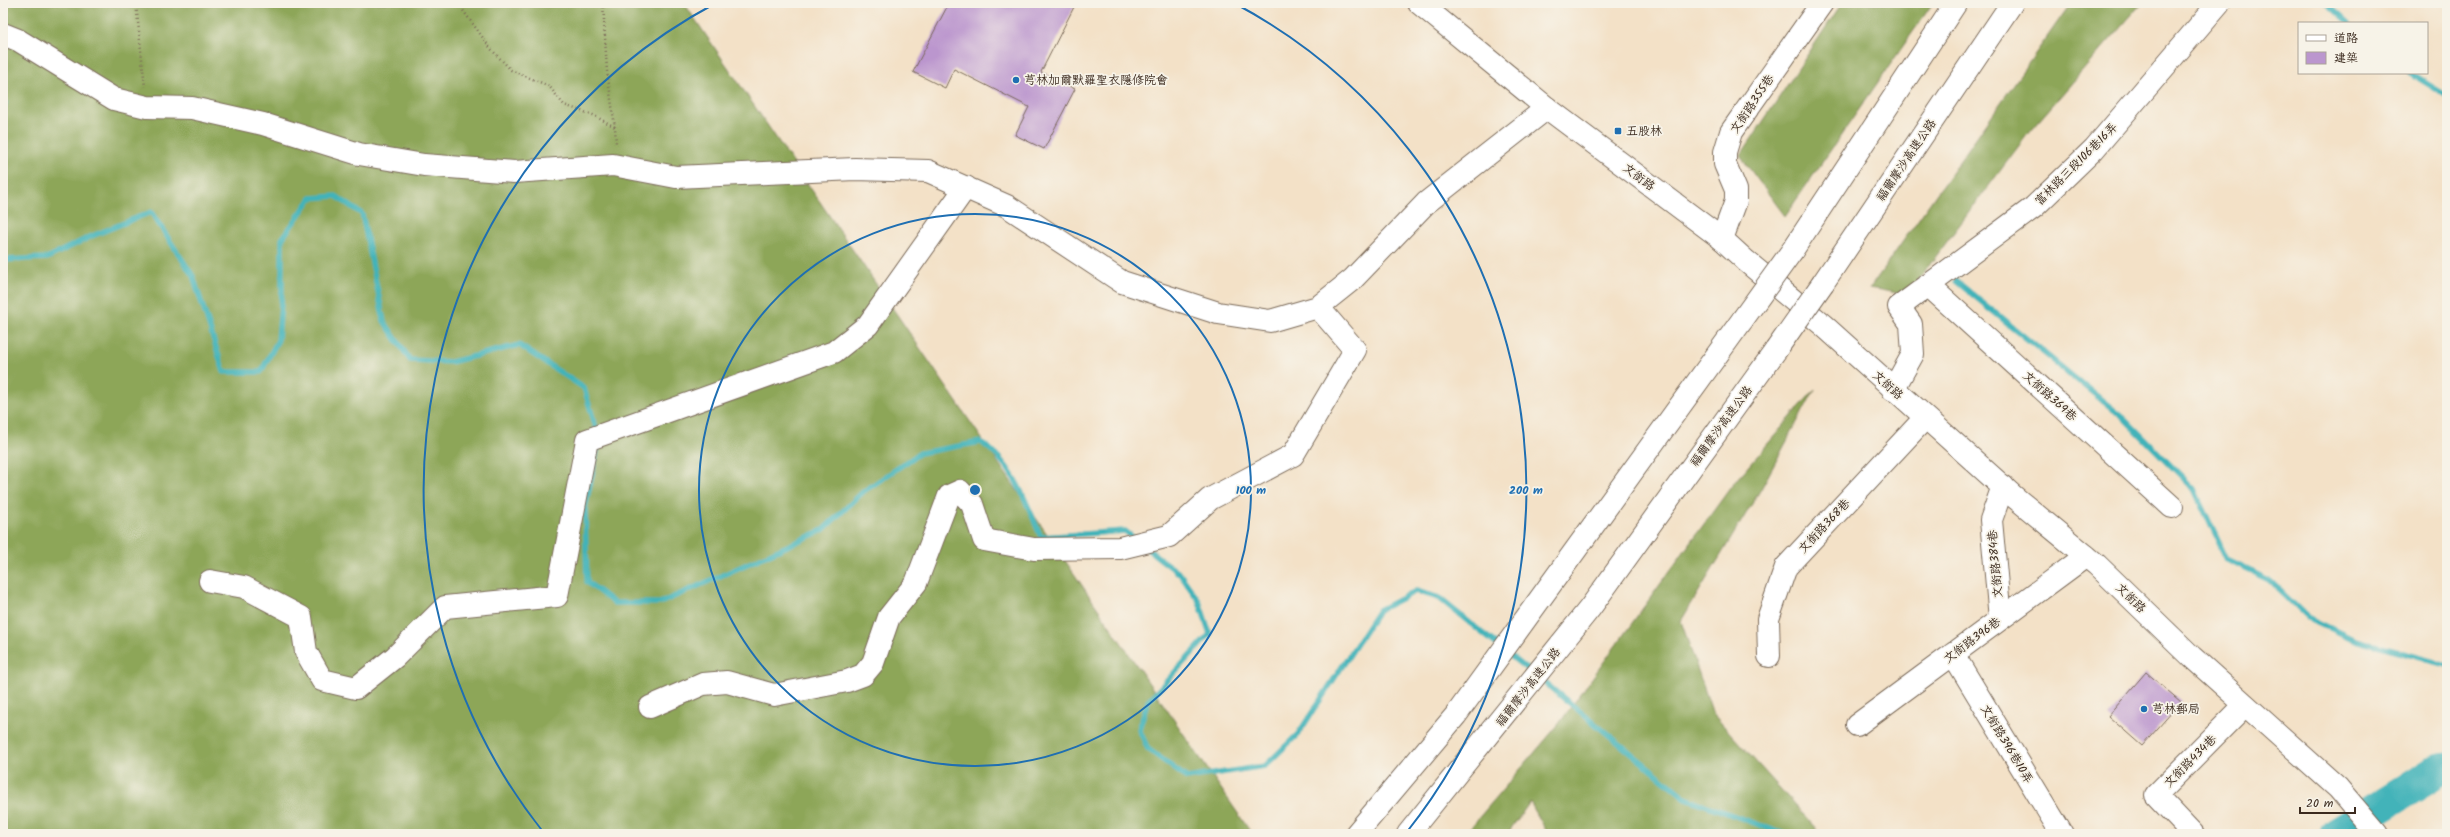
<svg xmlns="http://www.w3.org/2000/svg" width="2450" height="837" viewBox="0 0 2450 837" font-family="Kalam,'LXGW WenKai TC',sans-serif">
<rect width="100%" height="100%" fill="#f7f3e8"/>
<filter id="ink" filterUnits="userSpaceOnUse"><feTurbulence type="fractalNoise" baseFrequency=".025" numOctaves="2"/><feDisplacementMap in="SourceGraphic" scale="8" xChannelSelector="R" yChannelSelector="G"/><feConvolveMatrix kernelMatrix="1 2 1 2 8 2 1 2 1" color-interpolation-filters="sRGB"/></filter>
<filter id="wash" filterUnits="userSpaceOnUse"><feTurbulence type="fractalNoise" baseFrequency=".012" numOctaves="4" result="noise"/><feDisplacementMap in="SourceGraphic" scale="16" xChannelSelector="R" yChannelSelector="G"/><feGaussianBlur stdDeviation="0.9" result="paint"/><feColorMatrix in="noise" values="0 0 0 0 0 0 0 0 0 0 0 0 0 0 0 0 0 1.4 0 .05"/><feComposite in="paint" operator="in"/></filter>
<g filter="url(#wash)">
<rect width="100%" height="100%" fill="#f3e1c7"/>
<!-- forest -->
<path fill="#8da659" stroke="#64683c" d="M3,3H684L1252,834H3Z
M1842,3H1933L1785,216L1740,156Z
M2071,3H2142L2030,131L1907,295L1870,288Z
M1815,389L1761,489L1681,621L1713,714L1821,834H1548L1530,802L1507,834H1465L1558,725L1733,484Z"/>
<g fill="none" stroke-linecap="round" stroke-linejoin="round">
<!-- stream -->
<path stroke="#43b3b9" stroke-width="5.5" d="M2327,3L2349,23
M2410,73L2447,96
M3,100L5,103L3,107
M3,260L47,258L92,236L151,212L193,276L224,372H261L278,340L282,292V239L311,198L336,196L362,214L384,321L410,360L451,362L519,345L584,388L597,431
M1956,281L2125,419L2194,489L2227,560L2269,580L2307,617L2355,640L2447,665
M599,441L585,509L587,582L614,603H660L823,530L864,491L920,453L981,442C1015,466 1025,500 1041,537L1125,531L1135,539
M1146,548L1180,574L1199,601L1210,634L1148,701L1139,729L1148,749L1187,778L1265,766L1298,734L1379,610L1416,591L1439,598L1501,648
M1507,653L1532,673
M1539,678L1686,798L1784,834"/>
<!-- river -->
<path stroke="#43b3b9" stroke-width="33" d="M2336,834L2440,769L2447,768"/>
</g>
<g id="blocks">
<!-- building -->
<path fill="#bb96ce" d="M949,3H1076L1041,72L1075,89L1044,149L1015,135L1029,107L954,69L945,88L913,72Z
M2146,672L2181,702L2142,746L2108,716Z"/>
</g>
</g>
<g filter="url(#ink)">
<use href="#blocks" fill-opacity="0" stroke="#7b6a59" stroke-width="1"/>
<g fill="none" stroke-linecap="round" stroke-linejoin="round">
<defs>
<path id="minor" d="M3,34L18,40L114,99L147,107L192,108L263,124L359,154L424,165L514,172L613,165L676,177L855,169L928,171L1007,206L1122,282L1218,313L1270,321L1318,307L1353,279L1426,203L1547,108
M1722,239L1736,201V190L1725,164V152L1731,132L1822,3
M1928,285L2172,507
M1893,390L1913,354L1911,324L1899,307L2034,207L2094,149L2219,3
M210,581L244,587L301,617L306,652L322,680L356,688L395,657L445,607L557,596L587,440L834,352L868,325L966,187
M2000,619L1991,520L2003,486
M1953,654L2062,834
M1769,656L1768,619L1786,567L1925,418
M650,707L703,684L727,682L774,695L847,681L863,675L873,663L889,617L916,583L949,496L960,491L972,504L984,540L1034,549L1120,548L1169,536L1210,499L1293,455L1355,350L1318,307
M1857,725L2086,556
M2193,834L2156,795L2245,705"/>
<path id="major" d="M1419,3L1547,108L1722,239L1746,261L1823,325L2012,495L2097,565L2192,657L2338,788L2377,834"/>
<path id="highway" d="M1792,251L1956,3
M1823,283L2012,3
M1356,834L1456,715L1743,319
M1408,834L1590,608L1776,350"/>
</defs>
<!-- minor casing -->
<use href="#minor" stroke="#7b6a59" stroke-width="24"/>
<!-- major casing -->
<use href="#major" stroke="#7b6a59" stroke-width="24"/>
<!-- highway casing -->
<use href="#highway" stroke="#7b6a59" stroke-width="24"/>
<!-- path -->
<path stroke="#7b6a59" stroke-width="2.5" stroke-dasharray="1 3" stroke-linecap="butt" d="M136,3L145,87
M462,3V9L491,49L511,70L549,86L564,105L593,115L615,127L616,145
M603,3L607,71L615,127"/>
<!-- minor -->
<use href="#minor" stroke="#fff" stroke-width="22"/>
<!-- major -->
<use href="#major" stroke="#fff" stroke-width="22"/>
<!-- highway -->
<use href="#highway" stroke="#fff" stroke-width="22"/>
<defs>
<path id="highway-bridge" d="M1743,319L1792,251
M1776,350L1823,283"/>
</defs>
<!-- highway-bridge casing -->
<use href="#highway-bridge" stroke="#7b6a59" stroke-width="24" stroke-linecap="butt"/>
<!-- highway-bridge -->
<use href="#highway-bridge" stroke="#fff" stroke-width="22"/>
</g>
</g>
<!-- distance rings -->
<g fill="none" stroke="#1f6fb2" stroke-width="2">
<circle cx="975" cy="490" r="276"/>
<path d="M544 833A551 551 0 0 1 716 3M1234 3A551 551 0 0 1 1406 833"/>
</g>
<!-- markers -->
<g fill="#1f6fb2" stroke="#f7f3e8" stroke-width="1.5">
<circle cx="1016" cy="80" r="4"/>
<rect x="1614" y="127" width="8" height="8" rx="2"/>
<circle cx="2144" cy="709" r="4"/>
</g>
<g text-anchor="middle" stroke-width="3.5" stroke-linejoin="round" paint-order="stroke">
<!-- poi labels -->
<g font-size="12" fill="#3b2a1e" stroke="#f7f3e8" text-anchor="start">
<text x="1024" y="84">芎林加爾默羅聖衣隱修院會</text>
<text x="1626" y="135">五股林</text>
<text x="2152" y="713">芎林郵局</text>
</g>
<!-- street labels -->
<g font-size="12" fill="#3b2a1e" stroke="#f7f3e8">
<text transform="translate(1752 104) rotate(-56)" y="4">文銜路355巷</text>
<text transform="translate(1906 160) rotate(-56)" y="4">福爾摩沙高速公路</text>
<text transform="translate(2076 164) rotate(-45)" y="4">富林路三段106巷16弄</text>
<text transform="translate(1639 177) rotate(37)" y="4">文銜路</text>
<text transform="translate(1888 385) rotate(42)" y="4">文銜路</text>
<text transform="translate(2050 396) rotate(42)" y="4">文銜路369巷</text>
<text transform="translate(1721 426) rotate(-54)" y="4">福爾摩沙高速公路</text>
<text transform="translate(1824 526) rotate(-47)" y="4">文銜路368巷</text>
<text transform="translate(1995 564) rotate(-95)" y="4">文銜路384巷</text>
<text transform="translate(2131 598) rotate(44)" y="4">文銜路</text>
<text transform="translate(1972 640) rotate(-37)" y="4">文銜路396巷</text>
<text transform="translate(1528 687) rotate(-52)" y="4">福爾摩沙高速公路</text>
<text transform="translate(2007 744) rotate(59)" y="4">文銜路396巷10弄</text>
<text transform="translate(2190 761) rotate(-45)" y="4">文銜路434巷</text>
</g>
</g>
<circle cx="975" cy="490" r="6" fill="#1f6fb2" stroke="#f7f3e8" stroke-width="2"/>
<g font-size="12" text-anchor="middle" font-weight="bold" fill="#1f6fb2" stroke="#f7f3e8" stroke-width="3.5" stroke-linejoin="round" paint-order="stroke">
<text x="1251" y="494">100 m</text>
<text x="1526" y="494">200 m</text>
</g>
<!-- margin -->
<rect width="2450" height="837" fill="none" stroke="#f7f3e8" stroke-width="16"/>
<!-- legend -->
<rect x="2298" y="22" width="130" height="52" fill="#f7f3e8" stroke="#aca397"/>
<rect x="2306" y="35" width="20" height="6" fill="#ffffff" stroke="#aca397"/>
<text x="2334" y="42" font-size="12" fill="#3b2a1e">道路</text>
<rect x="2306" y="52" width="20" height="12" fill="#bb96ce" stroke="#aca397"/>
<text x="2334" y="62" font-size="12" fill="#3b2a1e">建築</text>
<!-- scale -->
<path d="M2300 807v6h55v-6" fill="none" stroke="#3b2a1e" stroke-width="2"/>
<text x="2306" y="807" font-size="12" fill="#3b2a1e" stroke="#f7f3e8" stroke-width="3" paint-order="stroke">20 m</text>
</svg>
